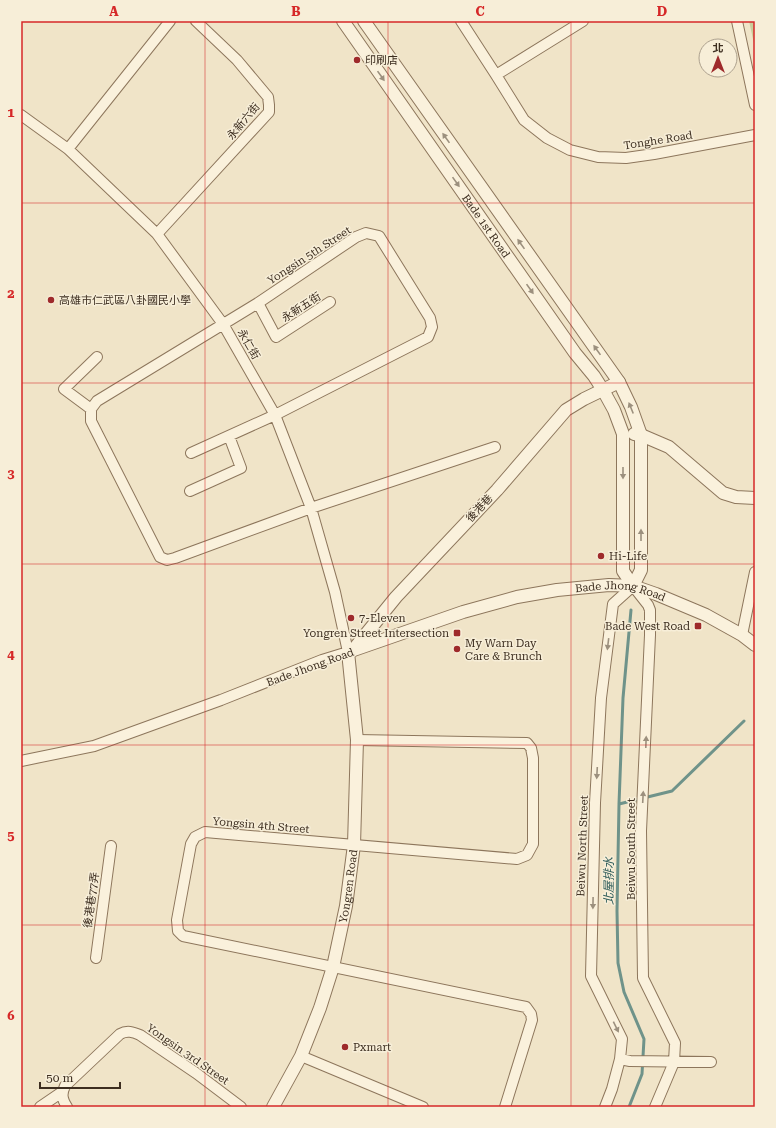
<svg xmlns="http://www.w3.org/2000/svg" width="776" height="1128" viewBox="0 0 776 1128" font-family="'Roboto Serif','Noto Sans TC',serif">
<rect width="100%" height="100%" fill="#f0e4c8"/>
<!-- green -->
<path fill="#c9cf9b" d="M749,21H755V48Z"/>
<g fill="none" stroke-linecap="round" stroke-linejoin="round">
<!-- stream -->
<path stroke="#6f938a" stroke-width="3" d="M619,804L672,791L744,721
M629,1107L642,1074L644,1039L624,992L618,963L617,911L619,804L623,698L631,610"/>
<defs>
<path id="minor" d="M461,21L496,75L524,120L547,138L570,150L598,157L626,158L654,154L755,135
M737,21L755,105
M496,75L583,21
M21,115L68,149L157,234L223,324L275,415L311,508L335,592L348,652L322,660L221,700L94,746L21,761
M68,149L170,21
M157,234L269,112V105L268,97L237,60L196,21
M258,303L276,337L330,302
M91,409L64,389L97,357
M191,453L275,415L428,337L432,327L430,318L379,236L366,233L356,237L258,303L97,401L91,409V421L160,557L167,560L175,558L311,508L495,447
M190,491L241,468L229,436
M742,635L755,572
M357,740L527,743L531,748L533,758V844L527,855L517,859L205,832L195,837L191,844L177,920L178,931L183,936L526,1007L531,1014L532,1020L505,1107
M96,958L111,846
M301,1056L423,1107
M620,1059L630,1061L711,1062
M40,1107L62,1092
M67,1107C62,1099 61,1094 65,1086L120,1034C127,1030 133,1032 140,1035L196,1073L241,1107
M605,1107L612,1089L620,1059L622,1039L591,976L595,803L601,698L613,604L633,586L648,605L650,610V635L641,831L643,978L675,1043L674,1062L655,1107"/>
<g id="tertiary">
<path id="s1" d="M343,21L575,353L594,376L603,390L614,410L623,434V571L633,586"/>
<path d="M364,21L619,382L631,407L641,435V570L633,586"/>
<path d="M634,434L641,435L669,447L723,493L736,497L755,498"/>
<path d="M353,650L396,597L497,490L566,410L584,399L619,382"/>
<path id="s2" d="M273,1107L301,1056L320,1008L333,967L346,906L354,845L357,740L348,652L463,612L517,597L557,590L609,585L633,586L656,594L706,615L742,635L755,645"/>
</g>
</defs>
<!-- minor casing -->
<use href="#minor" stroke="#8d765c" stroke-width="12"/>
<!-- tertiary casing -->
<use href="#tertiary" stroke="#8d765c" stroke-width="14"/>
<!-- minor -->
<use href="#minor" stroke="#faf1dc" stroke-width="10"/>
<!-- tertiary -->
<use href="#tertiary" stroke="#faf1dc" stroke-width="12"/>
</g>
<!-- one-way arrows -->
<defs><path id="oneway-solid" d="M-6-.8H1V-3.2L6.5 0L1 3.2V.8H-6Z"/></defs>
<g fill="#9c907e">
<use href="#oneway-solid" transform="translate(381 76) rotate(55)"/>
<use href="#oneway-solid" transform="translate(446 138) rotate(-125)"/>
<use href="#oneway-solid" transform="translate(456 182) rotate(55)"/>
<use href="#oneway-solid" transform="translate(521 244) rotate(-125)"/>
<use href="#oneway-solid" transform="translate(530 289) rotate(55)"/>
<use href="#oneway-solid" transform="translate(597 350) rotate(-125)"/>
<use href="#oneway-solid" transform="translate(631 408) rotate(-112)"/>
<use href="#oneway-solid" transform="translate(623 473) rotate(90)"/>
<use href="#oneway-solid" transform="translate(641 535) rotate(-90)"/>
<use href="#oneway-solid" transform="translate(608 644) rotate(97)"/>
<use href="#oneway-solid" transform="translate(646 742) rotate(-88)"/>
<use href="#oneway-solid" transform="translate(597 773) rotate(93)"/>
<use href="#oneway-solid" transform="translate(643 797) rotate(-87)"/>
<use href="#oneway-solid" transform="translate(593 903) rotate(91)"/>
<use href="#oneway-solid" transform="translate(616 1027) rotate(64)"/>
</g>
<!-- grid -->
<path fill="none" stroke="#d62828" stroke-width="1" stroke-opacity="0.55" d="M205,21V1107M388,21V1107M571,21V1107M21,203H755M21,383H755M21,564H755M21,745H755M21,925H755"/>
<!-- markers -->
<g fill="#9e2a2b" stroke="#f7eed8" stroke-width="1.5">
<circle cx="357" cy="60" r="4"/>
<circle cx="51" cy="300" r="4"/>
<circle cx="601" cy="556" r="4"/>
<circle cx="351" cy="618" r="4"/>
<rect x="694" y="622" width="8" height="8" rx="2"/>
<rect x="453" y="629" width="8" height="8" rx="2"/>
<circle cx="457" cy="649" r="4"/>
<circle cx="345" cy="1047" r="4"/>
</g>
<g text-anchor="middle" stroke-width="3" stroke-linejoin="round" paint-order="stroke">
<!-- poi labels -->
<g font-size="11" fill="#3d2e20" stroke="#f7eed8" text-anchor="start">
<text x="365" y="64">印刷店</text>
<text x="59" y="304">高雄市仁武區八卦國民小學</text>
<text x="609" y="560">Hi-Life</text>
<text x="359" y="622">7-Eleven</text>
<text x="690" y="630" text-anchor="end">Bade West Road</text>
<text x="449" y="637" text-anchor="end">Yongren Street Intersection</text>
<text x="465" y="647">My Warn Day<tspan x="465" dy="13">Care &amp; Brunch</tspan></text>
<text x="353" y="1051">Pxmart</text>
</g>
<!-- street labels -->
<g font-size="11" fill="#3d2e20" stroke="#f7eed8">
<text transform="translate(243 121) rotate(-50)" y="4">永新六街</text>
<text transform="translate(658 140) rotate(-9)" y="4">Tonghe Road</text>
<text dy="4" stroke="none"><textPath href="#s1" startOffset="250">Bade 1st Road</textPath></text>
<text transform="translate(309 255) rotate(-33)" y="4">Yongsin 5th Street</text>
<text transform="translate(301 307) rotate(-33)" y="4">永新五街</text>
<text transform="translate(249 344) rotate(60)" y="4">永仁街</text>
<text transform="translate(479 508) rotate(-47)" y="4">後港巷</text>
<text dy="4" stroke="none"><textPath href="#s2" startOffset="753">Bade Jhong Road</textPath></text>
<text transform="translate(310 667) rotate(-20)" y="4">Bade Jhong Road</text>
<text transform="translate(261 825) rotate(5)" y="4">Yongsin 4th Street</text>
<text transform="translate(582 846) rotate(-88)" y="4">Beiwu North Street</text>
<text transform="translate(631 849) rotate(-90)" y="4">Beiwu South Street</text>
<text dy="4" stroke="none"><textPath href="#s2" startOffset="235">Yongren Road</textPath></text>
<text transform="translate(91 900) rotate(-82)" y="4">後港巷77弄</text>
<text transform="translate(188 1054) rotate(35)" y="4">Yongsin 3rd Street</text>
</g>
<!-- water labels -->
<g font-size="12" font-style="italic" fill="#2f5d5a" stroke="#f7eed8">
<text transform="translate(609 881) rotate(-90)" y="4">北屋排水</text>
</g>
</g>
<!-- border -->
<rect width="776" height="1128" fill="none" stroke="#f7eed8" stroke-width="44"/>
<!-- north arrow -->
<g transform="translate(718 58)"><circle r="19" fill="#f7eed8" stroke="#ada18e"/>
<path d="M0-3L7 15L0 10L-7 15Z" fill="#9e2a2b"/>
<text y="-6" font-size="11" font-weight="bold" text-anchor="middle" fill="#3d2e20">北</text>
</g>
<!-- scale -->
<path d="M40 1082v6h80v-6" fill="none" stroke="#3d2e20" stroke-width="2"/>
<text x="46" y="1082" font-size="12" fill="#3d2e20" stroke="#f7eed8" stroke-width="3" paint-order="stroke">50 m</text>
<rect x="22" y="22" width="732" height="1084" fill="none" stroke="#d62828" stroke-width="1.5"/>
<g font-size="13" text-anchor="middle" font-weight="bold" fill="#d62828">
<text x="114" y="16">A</text>
<text x="296" y="16">B</text>
<text x="480" y="16">C</text>
<text x="662" y="16">D</text>
<text x="11" y="117">1</text>
<text x="11" y="298">2</text>
<text x="11" y="478">3</text>
<text x="11" y="659">4</text>
<text x="11" y="840">5</text>
<text x="11" y="1020">6</text>
</g>
</svg>
